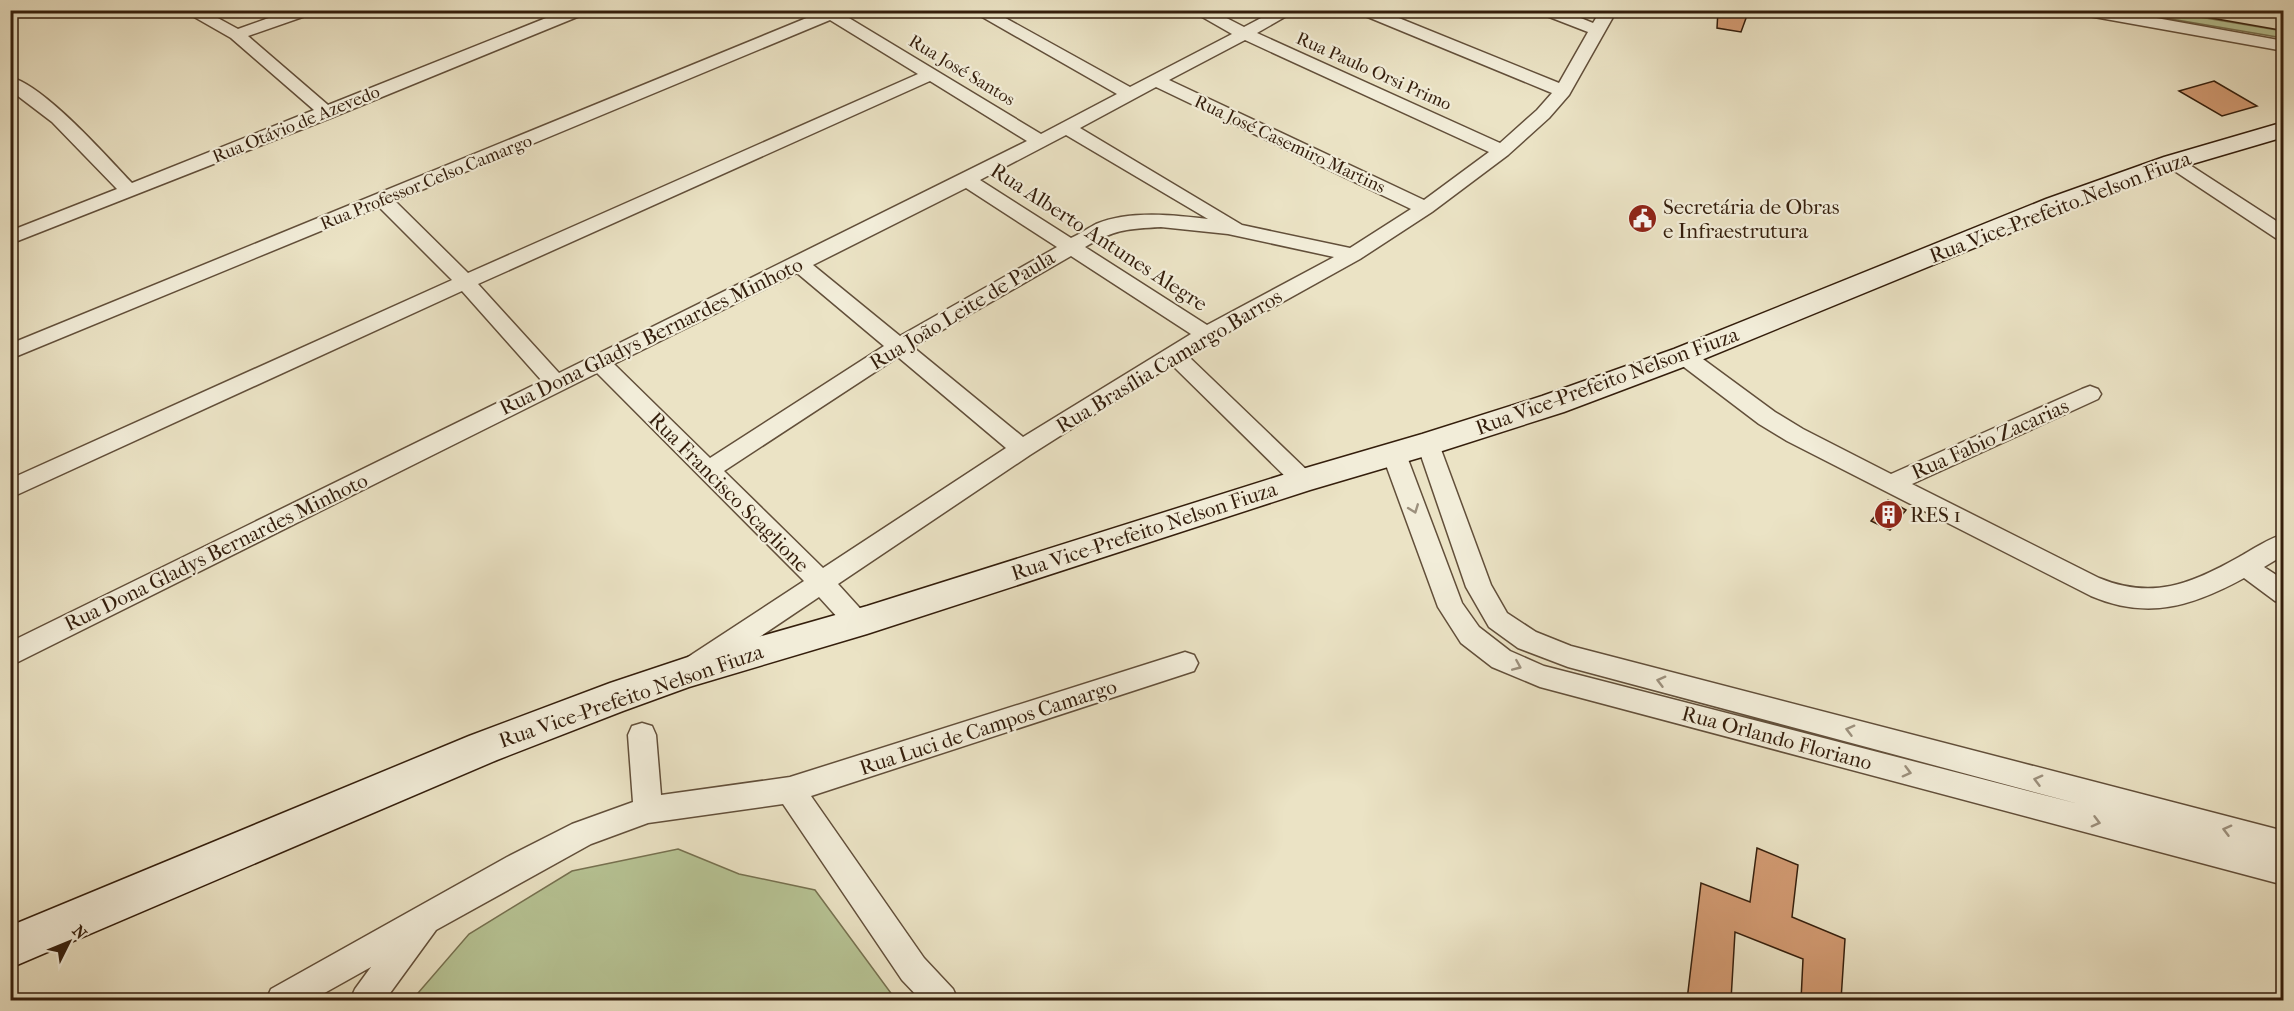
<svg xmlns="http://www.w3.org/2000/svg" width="2294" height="1011" viewBox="0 0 2294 1011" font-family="'IM FELL French Canon',serif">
<rect width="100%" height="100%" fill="#ebe3c5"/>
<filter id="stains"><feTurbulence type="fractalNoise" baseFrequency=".00333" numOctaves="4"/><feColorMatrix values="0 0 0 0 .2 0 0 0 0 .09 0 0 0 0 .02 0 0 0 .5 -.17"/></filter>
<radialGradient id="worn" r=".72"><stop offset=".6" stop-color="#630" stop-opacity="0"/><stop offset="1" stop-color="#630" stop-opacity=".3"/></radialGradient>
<!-- green -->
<path fill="#b7c495" stroke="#767150" stroke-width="1.5" d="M2124,11H2164L2283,31V38Z
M678,849L739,874L815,890L896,1000H412L469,934L572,871Z"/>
<!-- building -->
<path fill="#d39b73" stroke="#341e0c" stroke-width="1.5" d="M1718,10H1749L1741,32L1717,28Z
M2214,81L2257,106L2222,116L2179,91Z
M1888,500L1906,510L1890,530L1871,521Z
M1757,848L1798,865L1792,917L1845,939L1841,1000H1801L1803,959L1735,932L1731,1000H1687L1701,883L1750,902Z"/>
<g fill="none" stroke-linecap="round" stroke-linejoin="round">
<defs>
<path id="street" d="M182,10H203L238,29L291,10H316L314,13L248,36L328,105L566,10H589L587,13L333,117L10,244V231L117,189L52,122L10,90V77C45,86 106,156 132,183L314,110L231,38Z
M826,10H849L844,15L1041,134L1117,94L970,10H991L1130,87L1232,34L1190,10H1211L1244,27L1276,10H1297L1257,33L1500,143L1537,110L1552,93L1358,13L1356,10H1379L1559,83L1588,32L1539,13L1537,10H1561L1593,23L1601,10H1617L1569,95L1549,118L1508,155L1432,212L1360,259L1187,355L1311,474L1315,480L1311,486L1303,489L1295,486L1172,365L1030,455L838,584L867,616L871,623L867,630L858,634L849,630L819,597L706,673L697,676L688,673L684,665L688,657L804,581L597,373L10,666V642L542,381L462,291L10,498V479L452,280L379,207L10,359V344ZM830,20L918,74L468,273L395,201ZM1245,40L1489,152L1424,200L1169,80ZM930,81L1027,141L559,373L478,284ZM1156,87L1411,209L1350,248L1242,225L1080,128ZM1066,135L1208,219C1174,215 1129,210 1096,224C1088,228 1080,234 1071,238L980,180ZM966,188L1057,247L900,336L813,265ZM1161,227L1228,234L1334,257L1207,325L1085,247C1116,229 1126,229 1161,227ZM1071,256L1191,334L1023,437L913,347ZM797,273L884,346L710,458L614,364ZM898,357L1006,448L823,568L724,471Z
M2075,10H2112L2284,41V51L2083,15Z
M2173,157L2179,158L2284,226V241L2277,239L2167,166L2164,162L2167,158Z
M1684,349L1692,351L1775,412L1803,429L1891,474L2082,389L2090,386L2098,389L2101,394L2098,399L1912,484L2099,578C2152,600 2191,584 2239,557C2253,549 2268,539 2284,534V555L2264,567L2284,580V604L2275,601L2244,578C2191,607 2147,620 2091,596L1787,441L1759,424L1676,361L1673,356L1676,351Z
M1428,436L1436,438L1439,444L1491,585L1507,613L1536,632L1571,646L2284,831V885L1540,687L1492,667L1461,643L1438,607L1382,454L1386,448L1394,446L1402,448L1406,454L1462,603L1479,627L1510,651L1544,666L2079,804L1568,667L1518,648L1489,627L1466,587L1417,444L1420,438Z
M1185,652L1194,655L1198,663L1194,671L811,796L924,958L953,989L958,1000H921L902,980L783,804L648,823L591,844L436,930L385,1000H350L355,989L371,967L312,1000H266L271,989L507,857L572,824L633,802L628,735L632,726L642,723L652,726L656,735L661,795L790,777Z"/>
<path id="secondary" d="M2284,122V137L2182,167L2064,211L1694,363L1564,412L1439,452L1310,490L867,634L689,687L623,711L497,760L10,968V926L469,736L610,683L688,657L867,606L1292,472L1422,434L1542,396L1674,349L2046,199L2164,157Z"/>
<path id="highway" d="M2199,10H2250L2284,16V30L2210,17L2202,15Z"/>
</defs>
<!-- street casing -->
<use href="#street" stroke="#624f3a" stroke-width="3"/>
<!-- secondary casing -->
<use href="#secondary" stroke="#341e0c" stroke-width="3"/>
<!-- highway casing -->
<use href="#highway" stroke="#341e0c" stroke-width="3"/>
<!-- street -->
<use href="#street" fill="#f2edd9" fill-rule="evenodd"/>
<!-- secondary -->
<use href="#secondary" fill="#f2edd9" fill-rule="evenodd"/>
<!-- highway -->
<use href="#highway" fill="#ebe3c5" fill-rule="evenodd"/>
</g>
<!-- one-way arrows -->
<defs><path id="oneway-chevron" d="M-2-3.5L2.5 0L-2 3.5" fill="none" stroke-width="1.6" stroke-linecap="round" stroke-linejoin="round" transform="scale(1.5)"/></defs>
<g stroke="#9c907d">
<use href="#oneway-chevron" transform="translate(1414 509) rotate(69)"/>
<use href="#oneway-chevron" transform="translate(1517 666) rotate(23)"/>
<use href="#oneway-chevron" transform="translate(1661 681) rotate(-165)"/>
<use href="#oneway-chevron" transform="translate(1850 730) rotate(-165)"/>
<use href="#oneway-chevron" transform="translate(1907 772) rotate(15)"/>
<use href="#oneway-chevron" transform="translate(2038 780) rotate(-165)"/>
<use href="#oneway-chevron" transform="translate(2096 822) rotate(15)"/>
<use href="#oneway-chevron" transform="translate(2227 830) rotate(-165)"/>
</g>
<!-- icons -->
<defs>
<symbol id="civic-disc" viewBox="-11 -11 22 22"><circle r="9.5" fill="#8f2418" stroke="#f2edd9"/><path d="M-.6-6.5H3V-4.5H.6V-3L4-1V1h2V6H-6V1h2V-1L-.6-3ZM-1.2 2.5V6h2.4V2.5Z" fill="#fff"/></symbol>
<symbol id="building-disc" viewBox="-11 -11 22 22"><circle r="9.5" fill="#8f2418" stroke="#f2edd9"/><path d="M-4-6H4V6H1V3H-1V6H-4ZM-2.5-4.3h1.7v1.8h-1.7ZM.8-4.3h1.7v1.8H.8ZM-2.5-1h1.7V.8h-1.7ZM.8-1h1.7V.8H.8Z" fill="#fff"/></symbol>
</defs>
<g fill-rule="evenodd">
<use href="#civic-disc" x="1626" y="202" width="33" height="33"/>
<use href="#building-disc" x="1872" y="498" width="33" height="33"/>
</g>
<g text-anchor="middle" stroke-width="4.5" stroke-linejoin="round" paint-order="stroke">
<!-- far-street labels -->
<g font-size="18" fill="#341e0c" stroke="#f2edd9">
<text transform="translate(962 70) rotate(31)" y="6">Rua José Santos</text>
<text transform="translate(1374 71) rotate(24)" y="6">Rua Paulo Orsi Primo</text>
<text transform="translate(296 124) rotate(-22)" y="6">Rua Otávio de Azevedo</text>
<text transform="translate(1290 144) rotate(25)" y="6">Rua José Casemiro Martins</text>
<text transform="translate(426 182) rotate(-22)" y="6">Rua Professor Celso Camargo</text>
</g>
<!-- poi labels -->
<g font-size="21" fill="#341e0c" stroke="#f2edd9" text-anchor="start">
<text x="1663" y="214">Secretária de Obras<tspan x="1663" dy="24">e Infraestrutura</tspan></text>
<text x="1910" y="522">RES 1</text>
</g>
<!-- street labels -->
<g font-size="21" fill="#341e0c" stroke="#f2edd9">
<text transform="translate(2060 207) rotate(-21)" y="7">Rua Vice-Prefeito Nelson Fiuza</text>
<text transform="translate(1099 237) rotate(33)" y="7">Rua Alberto Antunes Alegre</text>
<text transform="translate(962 310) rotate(-31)" y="7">Rua João Leite de Paula</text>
<text transform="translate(651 336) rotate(-26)" y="7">Rua Dona Gladys Bernardes Minhoto</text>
<text transform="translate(1169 361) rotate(-31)" y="7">Rua Brasília Camargo Barros</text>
<text transform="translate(1607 381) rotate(-20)" y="7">Rua Vice-Prefeito Nelson Fiuza</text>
<text transform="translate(1990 439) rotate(-24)" y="7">Rua Fabio Zacarias</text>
<text transform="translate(729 492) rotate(45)" y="7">Rua Francisco Scaglione</text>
<text transform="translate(1144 531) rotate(-18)" y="7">Rua Vice-Prefeito Nelson Fiuza</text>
<text transform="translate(216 552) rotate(-26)" y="7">Rua Dona Gladys Bernardes Minhoto</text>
<text transform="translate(631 696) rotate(-19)" y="7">Rua Vice-Prefeito Nelson Fiuza</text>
<text transform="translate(988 727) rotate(-18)" y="7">Rua Luci de Campos Camargo</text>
<text transform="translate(1777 738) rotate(15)" y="7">Rua Orlando Floriano</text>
</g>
</g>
<!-- margin -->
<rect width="2294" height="1011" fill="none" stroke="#ebe3c5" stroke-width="36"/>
<rect x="12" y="12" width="2270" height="987" fill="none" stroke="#341e0c" stroke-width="3"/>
<rect x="18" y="18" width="2258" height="975" fill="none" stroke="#341e0c" stroke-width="1.5"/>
<!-- north arrow -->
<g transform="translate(69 942) rotate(47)" stroke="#f2edd9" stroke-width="4.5" paint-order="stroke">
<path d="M0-4.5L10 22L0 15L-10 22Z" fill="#341e0c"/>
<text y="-9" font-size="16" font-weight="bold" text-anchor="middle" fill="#341e0c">N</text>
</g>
<rect width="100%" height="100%" filter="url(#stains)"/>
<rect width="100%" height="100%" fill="url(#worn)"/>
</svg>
